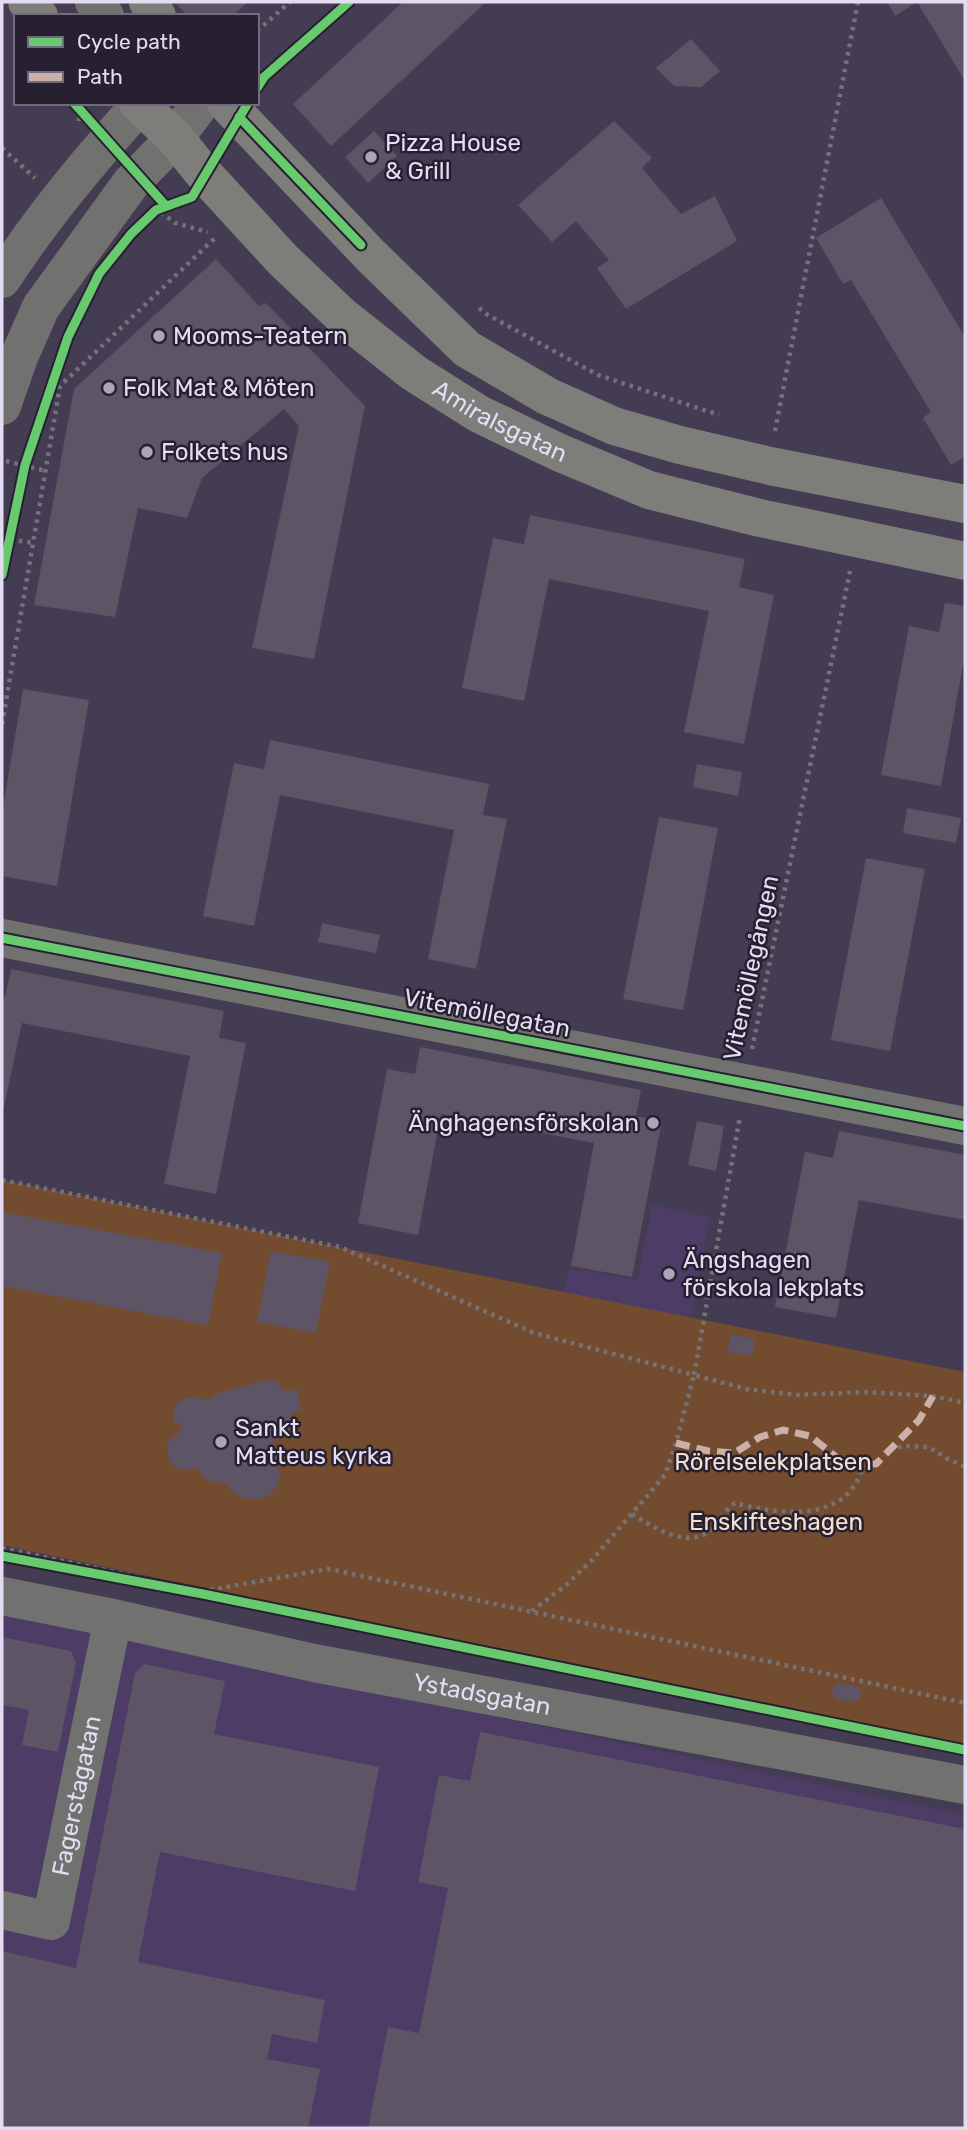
<svg xmlns="http://www.w3.org/2000/svg" width="967" height="2130" viewBox="0 0 967 2130" font-family="Rubik,sans-serif">
<rect width="100%" height="100%" fill="#443c52"/>
<!-- built -->
<path fill="#4c3c66" d="M652,1205L710,1217L685,1347L558,1322L569,1268L637,1280Z
M2,1613L965,1815V2128H2Z"/>
<!-- green -->
<path fill="#734c2f" d="M2,1180L965,1372V1749L2,1545Z"/>
<!-- building -->
<path fill="#5d5465" d="M175,2H248L232,16H187Z
M403,2H486L331,146L293,104Z
M887,2H965V81L917,2L895,16Z
M691,39L720,71L701,87L674,86L656,68Z
M614,121L652,158L642,168L681,214L715,196L737,241L626,309L597,268L609,260L576,221L552,242L518,205Z
M374,131L397,156L368,183L345,157Z
M881,198L965,337V457L951,465L923,418L931,412L851,280L843,284L816,238Z
M216,259L259,306L266,303L365,406L314,659L252,648L299,426L284,409L202,478L187,518L138,508L115,617L34,605L74,389Z
M530,515L745,559L739,587L774,595L744,744L684,732L709,611L549,579L524,701L462,688L493,538L524,544Z
M945,603L965,606V666L963,665L941,786L881,775L909,626L939,632Z
M23,689L89,700L57,886L2,876V813Z
M270,740L489,784L483,815L507,819L476,969L428,959L454,830L280,795L254,926L203,916L234,763L264,769Z
M697,764L742,772L738,796L693,787Z
M907,808L961,818L956,843L903,833Z
M659,817L718,828L683,1010L623,999Z
M866,858L925,869L890,1051L831,1040Z
M322,923L380,935L376,953L318,942Z
M11,969L224,1011L219,1038L246,1043L216,1194L164,1184L190,1056L22,1023L2,1116V996L5,997Z
M420,1047L641,1090L636,1116L662,1121L632,1277L571,1266L594,1143L441,1114L418,1235L358,1223L387,1069L415,1074Z
M697,1121L724,1126L716,1171L688,1165Z
M839,1131L965,1155V1220L859,1200L836,1318L775,1307L805,1152L833,1158Z
M2,1212L222,1253L208,1325L2,1286Z
M271,1251L330,1262L316,1333L257,1322Z
M731,1334L755,1339L752,1356L727,1352Z
M268,1380L277,1382L284,1391L297,1390L301,1409L292,1413L291,1427L284,1435L274,1440L273,1450L280,1453L281,1460L278,1468L280,1477L277,1486L270,1495L254,1500L243,1498L233,1492L225,1483L211,1482L202,1476L198,1468L188,1470L178,1468L169,1462L167,1444L171,1438L179,1434L181,1425L174,1421V1410L178,1402L185,1398L196,1397L207,1400L220,1392Z
M2,1637L71,1651L76,1663L58,1752L22,1745L29,1710L2,1705Z
M144,1664L225,1681L214,1734L379,1767L355,1891L160,1852L138,1962L325,2000L317,2043L272,2034L267,2059L320,2069L308,2128H2V1951L76,1968L135,1673Z
M839,1683L858,1687L861,1692L860,1698L855,1701L836,1699L832,1693L833,1687Z
M480,1732L965,1829V2128H368L388,2027L419,2033L448,1888L418,1882L439,1775L470,1781Z"/>
<g fill="none" stroke-linecap="round" stroke-linejoin="round">
<!-- path -->
<path stroke="#747377" stroke-width="4.5" stroke-dasharray="3.5 5" stroke-linecap="butt" d="M257,31L290,2
M79,121V110
M2,148L35,178
M154,207L175,223L208,232
M479,308L488,315L598,375L719,415
M775,431L858,2
M6,461L46,471
M2,538L33,543
M2,724L60,386L216,237
M752,1049L850,571
M2,1180L340,1247L534,1333L694,1375L740,1116
M890,1450L904,1446L929,1447L946,1458L965,1467
M632,1514C655,1528 689,1551 713,1528C721,1520 725,1510 735,1503C780,1515 849,1524 863,1465
M2,1548L204,1591L328,1569L965,1703
M532,1611L566,1585L592,1560L665,1475L676,1443L694,1375L746,1389L797,1395L864,1392L933,1396L965,1403"/>
<!-- minor -->
<g stroke="#717270" stroke-width="38">
<path d="M94,2L105,16"/>
<path d="M2,279C43,216 91,158 142,103"/>
<path d="M2,406L19,357L41,307L131,183L175,138L201,103"/>
<path d="M2,938L965,1126"/>
<path id="s1" d="M2,1596L113,1618L314,1663L965,1785"/>
<path id="s2" d="M2,1910L51,1921L113,1618"/>
</g>
<!-- major -->
<g stroke="#7d7d79" stroke-width="38">
<path d="M27,2L39,16"/>
<path d="M148,2L157,16"/>
<path id="s3" d="M138,103L175,138L204,174L283,260L342,316L414,373L479,414L558,452L649,490L760,518L965,561"/>
<path d="M226,103L371,256L467,349L547,396L614,426L680,445L770,466L965,504"/>
</g>
<!-- quiet -->
<path stroke="#cab0a6" stroke-width="7" stroke-dasharray="14 7" stroke-linecap="butt" d="M676,1443L708,1451L734,1453L760,1437L783,1430L810,1436L845,1464H876L919,1420L933,1396"/>
<defs>
<path id="cycleway" d="M257,88L264,77L349,2
M74,103L166,206
M239,117L361,245
M2,575L25,465L68,337L99,274L131,234L156,210L192,197L248,103
M2,938L965,1126
M2,1556L203,1594L965,1750"/>
</defs>
<!-- cycleway casing -->
<use href="#cycleway" stroke="#262031" stroke-width="13"/>
<!-- cycleway -->
<use href="#cycleway" stroke="#67ca6e" stroke-width="9"/>
</g>
<!-- markers -->
<g fill="#aba4bb" stroke="#262031" stroke-width="2.5">
<circle cx="371" cy="157" r="7"/>
<circle cx="159" cy="336" r="7"/>
<circle cx="109" cy="388" r="7"/>
<circle cx="147" cy="452" r="7"/>
<circle cx="653" cy="1123" r="7"/>
<circle cx="669" cy="1274" r="7"/>
<circle cx="221" cy="1442" r="7"/>
</g>
<g text-anchor="middle" stroke-width="5" stroke-linejoin="round" paint-order="stroke">
<!-- poi labels -->
<g font-size="24" fill="#e3dcf3" stroke="#262031" text-anchor="start">
<text x="385" y="151">Pizza House<tspan x="385" dy="28">&amp; Grill</tspan></text>
<text x="173" y="344">Mooms-Teatern</text>
<text x="123" y="396">Folk Mat &amp; Möten</text>
<text x="161" y="460">Folkets hus</text>
<text x="639" y="1131" text-anchor="end">Änghagensförskolan</text>
<text x="683" y="1268">Ängshagen<tspan x="683" dy="28">förskola lekplats</tspan></text>
<text x="235" y="1436">Sankt<tspan x="235" dy="28">Matteus kyrka</tspan></text>
</g>
<!-- street labels -->
<g font-size="24" fill="#e3dcf3" stroke="#262031">
<text dy="8" stroke="none"><textPath href="#s3" startOffset="486">Amiralsgatan</textPath></text>
<text transform="translate(751 968) rotate(-78)" y="8">Vitemöllegången</text>
<text transform="translate(487 1013) rotate(11)" y="8">Vitemöllegatan</text>
<text dy="8" stroke="none"><textPath href="#s1" startOffset="490">Ystadsgatan</textPath></text>
<text dy="8" stroke="none"><textPath href="#s2" startOffset="178">Fagerstagatan</textPath></text>
</g>
<!-- park labels -->
<g font-size="24" fill="#f4e0d1" stroke="#262031">
<text x="773" y="1470">Rörelselekplatsen</text>
<text x="776" y="1530">Enskifteshagen</text>
</g>
</g>
<!-- border -->
<rect width="967" height="2130" fill="none" stroke="#e3dcf3" stroke-width="7"/>
<!-- legend -->
<rect x="14" y="14" width="245" height="91" fill="#262031" stroke="#726b7f" stroke-width="2"/>
<rect x="28" y="37" width="35" height="10" fill="#67ca6e" stroke="#726b7f" stroke-width="2"/>
<text x="77" y="49" font-size="21" fill="#e3dcf3">Cycle path</text>
<rect x="28" y="72" width="35" height="10" fill="#cab0a6" stroke="#726b7f" stroke-width="2"/>
<text x="77" y="84" font-size="21" fill="#e3dcf3">Path</text>
</svg>
